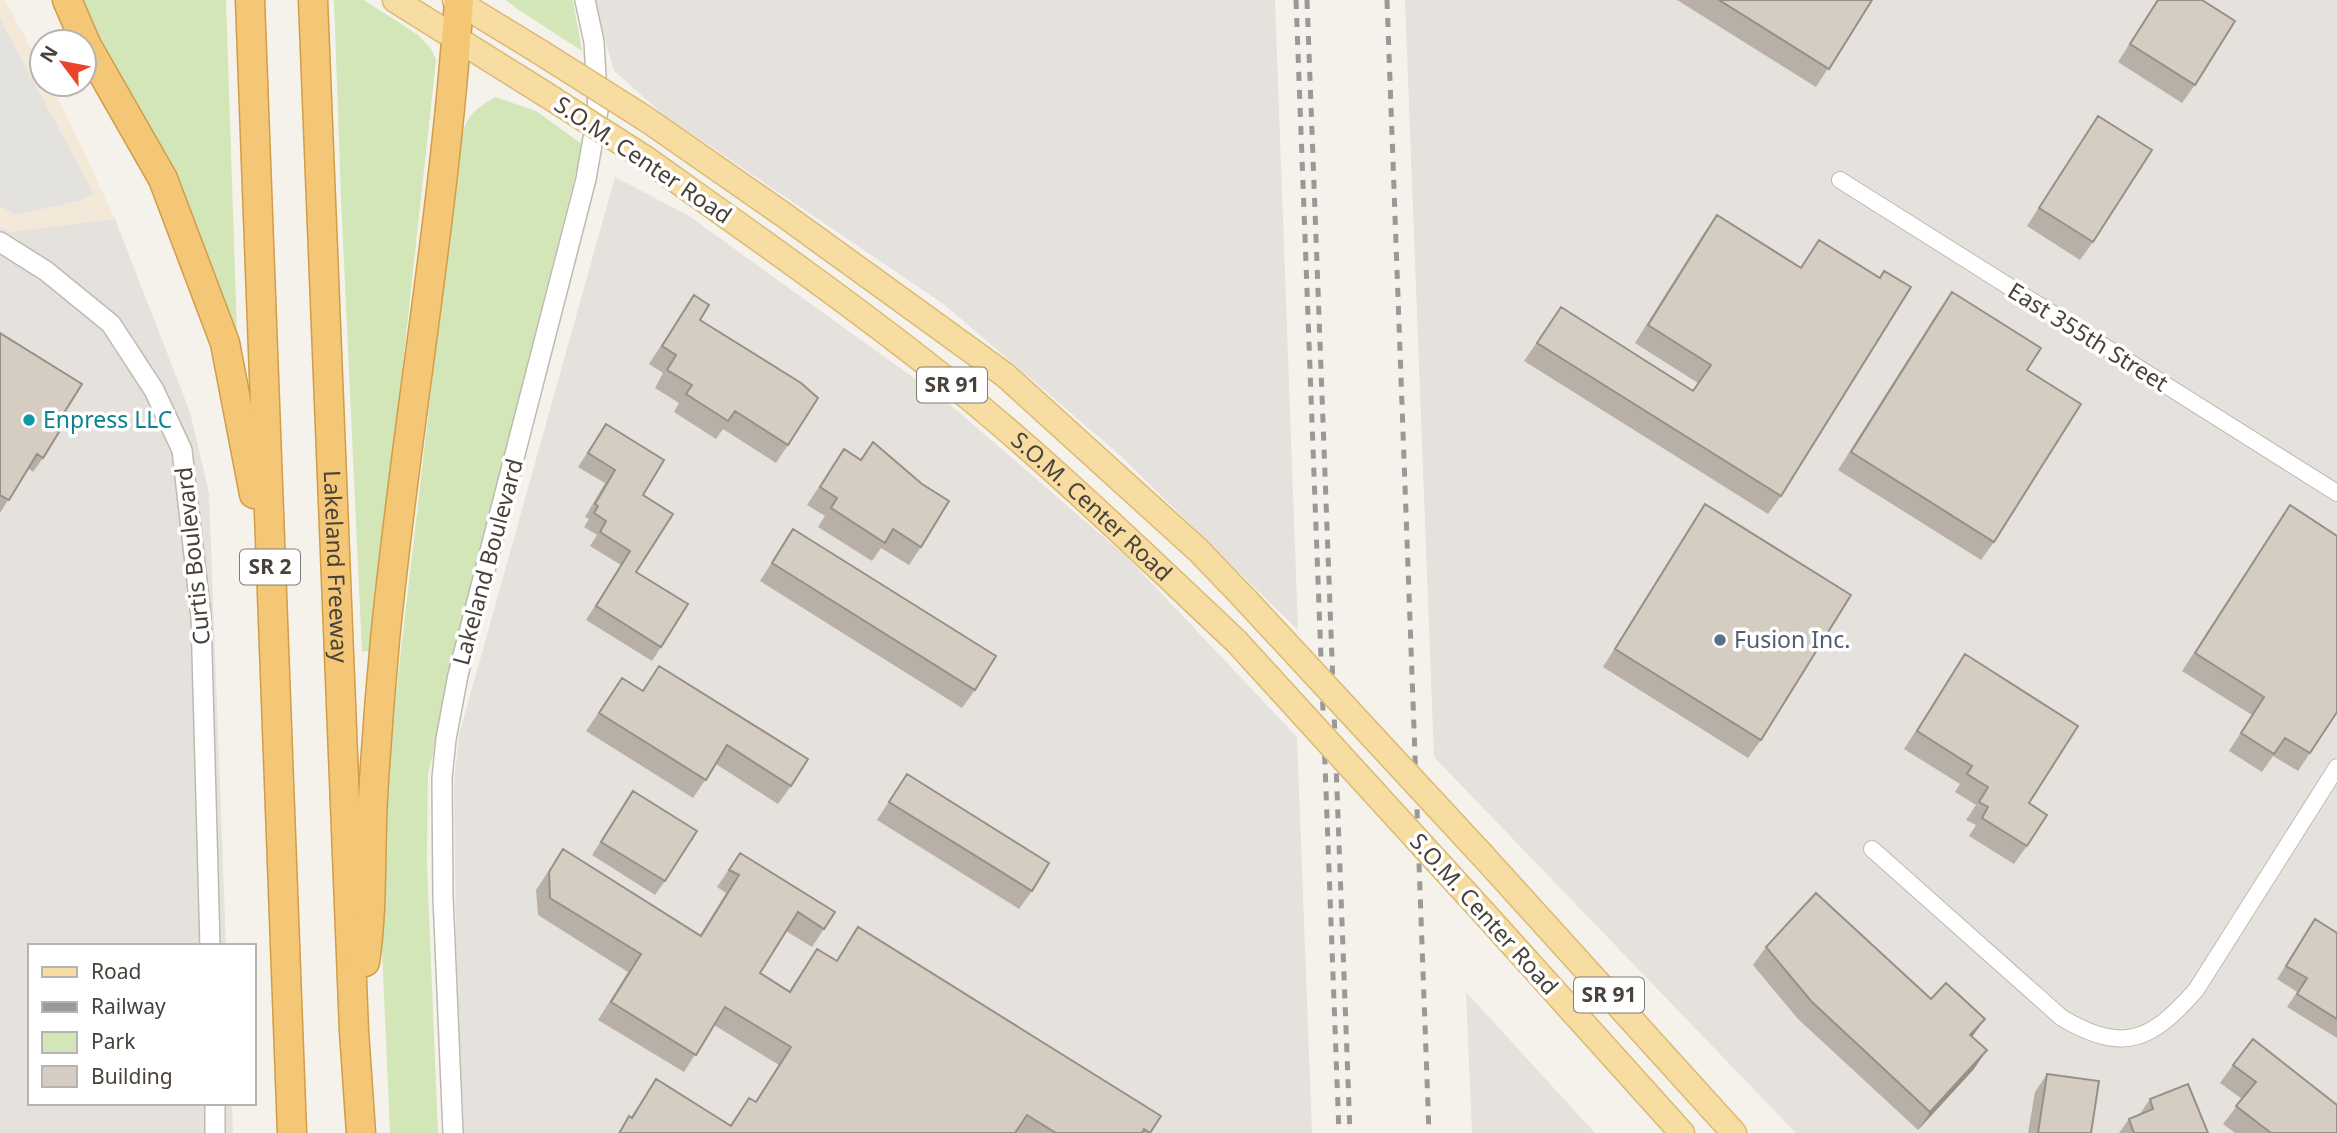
<svg xmlns="http://www.w3.org/2000/svg" width="2337" height="1133" viewBox="0 0 2337 1133" font-family="'Noto Sans',sans-serif">
<rect width="100%" height="100%" fill="#f5f2ec"/>
<!-- commercial -->
<path fill="#f4e8d9" d="M0,0H5L42,69V84H50L64,110L115,219L10,232L0,225Z"/>
<!-- industrial -->
<path fill="#e5e1dd" d="M594,0H1275L1298,630L1121,456L945,305L664,115L614,71Z
M1405,0H2337V1133H1796L1434,757Z
M615,177L689,216L947,402L1129,559L1297,737L1312,1133H464L456,943L454,783L459,735Z
M115,219L190,412L209,493L226,946H30V1103H232L233,1133H0V226L10,232Z
M1466,992L1595,1133H1472Z"/>
<!-- green -->
<path fill="#d2e6b8" d="M75,0H226L238,364Z
M334,0H364L418,35L431,49L436,60L378,594L370,650L362,652L341,198Z
M506,0H573L582,51L516,8Z
M495,97L536,111L583,145L476,566L428,775L427,864L438,1133H390L381,926L391,737L459,149C465,118 469,113 495,97Z"/>
<!-- parking -->
<path fill="#e4e2df" d="M0,18L11,40L94,194L78,201L15,215L0,206Z"/>
<g fill="none" stroke-linecap="round" stroke-linejoin="round">
<defs>
<path id="minor" d="M1840,180L2337,493
M1872,849L2062,1018C2124,1054 2151,1041 2196,990L2337,767"/>
<path id="tertiary" d="M0,242L46,271L111,324L154,390L182,450L201,616L210,946
M215,1103V1133
M453,1133L443,897L442,778L446,739L458,675L586,179L598,110L594,42L585,0"/>
<g id="primary">
<path d="M395,0L545,94"/>
<path d="M455,0L540,52"/>
<path d="M646,119L784,215L1005,375L1198,550L1246,600"/>
<path id="s1" d="M645,158C742,227 839,295 932,368C1039,452 1137,548 1236,641"/>
<path d="M1484,857L1734,1133"/>
<path d="M1484,913L1682,1133"/>
</g>
<g id="motorway">
<path d="M67,0L87,46L163,179L225,343L254,494"/>
<path d="M250,0L292,1133"/>
<path id="s2" d="M313,0L354,1031L361,1133"/>
<path d="M365,962C373,908 370,853 373,798C376,746 380,693 385,640C406,426 445,214 459,0"/>
</g>
</defs>
<!-- minor casing -->
<use href="#minor" stroke="#c0b9af" stroke-width="18"/>
<!-- tertiary casing -->
<use href="#tertiary" stroke="#c0b9af" stroke-width="22"/>
<!-- primary casing -->
<use href="#primary" stroke="#dcb972" stroke-width="27"/>
<!-- motorway casing -->
<use href="#motorway" stroke="#d39c47" stroke-width="31"/>
<!-- minor -->
<use href="#minor" stroke="#fff" stroke-width="16"/>
<!-- tertiary -->
<use href="#tertiary" stroke="#fff" stroke-width="19"/>
<!-- primary -->
<use href="#primary" stroke="#f7dda2" stroke-width="24"/>
<!-- motorway -->
<use href="#motorway" stroke="#f4c777" stroke-width="28"/>
<!-- rail -->
<path stroke="#999" stroke-width="5" stroke-dasharray="9 9" stroke-linecap="butt" d="M1296,0L1339,1133
M1307,0L1350,1133
M1387,0L1429,1133"/>
<defs>
<path id="primary-bridge" d="M540,52L646,119
M545,94L645,158
M1246,600L1484,857
M1236,641L1484,913"/>
</defs>
<!-- primary-bridge casing -->
<use href="#primary-bridge" stroke="#dcb972" stroke-width="27" stroke-linecap="butt"/>
<!-- primary-bridge -->
<use href="#primary-bridge" stroke="#f7dda2" stroke-width="24"/>
</g>
<!-- wall -->
<path fill="#b8b0a7" d="M1677,0H1872L1816,87Z
M2157,0H2202L2195,85L2182,103L2118,62Z
M2098,116L2093,242L2080,260L2027,226Z
M1717,215L1801,267L1819,240L1781,496L1768,514L1524,361L1561,307L1693,390L1698,383L1635,343L1704,233Z
M1952,292L1994,542L1981,560L1838,470L1939,310Z
M694,295L700,320L788,445L776,463L723,429L716,439L674,412L679,403L655,388L663,373L649,364Z
M0,333L54,429L43,458L33,472L28,468L0,513Z
M606,424L643,495L636,572L661,647L652,661L586,620L621,565L590,546L597,535L584,527L589,519L585,517L605,483L578,467Z
M873,442L921,547L909,565L881,548L872,561L818,527L825,516L807,505L844,449L860,460Z
M1705,504L1761,740L1748,758L1603,667L1693,523Z
M2290,505L2310,753L2298,771L2273,756L2262,772L2229,751L2252,715L2182,671Z
M793,529L975,690L962,708L760,581Z
M1965,654L2029,803L2027,846L2014,864L1969,836L1976,825L1966,820L1976,805L1955,792L1960,784L1904,749Z
M659,666L791,786L778,804L716,764L693,798L586,731L622,678L642,691Z
M907,774L1032,891L1019,909L877,820Z
M633,791L665,881L655,895L592,855Z
M563,849L700,935L726,893L717,887L740,853L824,929L812,947L786,931L760,973L789,991L817,949L836,961L858,927L1150,1133H618L629,1116L631,1117L656,1079L730,1125L749,1098L755,1102L779,1065L714,1025L684,1072L598,1020L628,972L538,915L536,890Z
M2315,919L2337,933V1038L2287,1007L2297,992L2277,979Z
M1766,947L1972,1037L1974,1069L1918,1130L1798,1019L1753,965Z
M2233,1065L2337,1133H2235L2223,1124L2242,1099L2220,1083Z
M2047,1074L2091,1133H2028L2035,1092Z
M2150,1099L2208,1133H2119L2129,1119L2139,1115Z"/>
<!-- shaded-wall -->
<path fill="#969088" d="M1985,1019L1972,1037L1970,1035Z
M1987,1050L1974,1069L1918,1130L1930,1112Z"/>
<!-- building -->
<path fill="#d6cdc2" stroke="#969088" stroke-width="2" d="M1719,0H1872L1829,69Z
M2158,0H2202L2235,21L2195,85L2130,44Z
M2098,116L2152,150L2093,242L2039,208Z
M1717,215L1801,268L1819,240L1880,278L1884,271L1911,287L1781,496L1537,343L1561,307L1693,391L1711,365L1648,325Z
M1952,292L2041,348L2027,370L2081,404L1994,542L1851,452Z
M694,295L709,305L700,320L801,383L818,398L788,445L735,411L728,421L686,394L692,385L667,370L676,355L662,346Z
M0,333L82,384L54,429L59,432L43,458L37,454L9,500L0,495Z
M606,424L664,460L643,495L673,514L636,572L688,604L661,647L596,606L630,551L600,532L606,521L594,513L598,506L595,504L615,470L588,453Z
M873,442L922,484L949,501L921,547L893,529L885,543L831,508L837,498L820,487L844,449L861,460Z
M1705,504L1851,595L1761,740L1615,649Z
M2290,505L2337,536V712L2310,753L2285,738L2274,754L2241,733L2264,697L2195,653Z
M793,529L996,656L975,690L772,563Z
M1965,654L2078,726L2029,803L2047,815L2027,846L1982,818L1988,807L1979,802L1988,787L1967,774L1972,766L1917,731Z
M659,666L808,759L791,786L727,745L706,780L599,713L622,678L643,691Z
M907,774L1049,863L1032,891L889,802Z
M633,791L697,831L665,881L601,842Z
M563,849L701,936L739,875L729,870L740,853L835,912L824,929L798,912L760,973L790,992L817,949L837,961L858,927L1161,1116L1150,1133L1144,1129L1142,1133H1056L1027,1115L1015,1133H621L620,1132L629,1116L632,1118L656,1079L731,1126L749,1098L756,1102L791,1047L725,1007L696,1055L611,1002L641,954L550,898L549,872Z
M1816,893L1931,999L1946,983L1985,1019L1970,1035L1987,1050L1930,1112L1811,1001L1766,947Z
M2315,919L2337,933V1019L2297,994L2307,978L2286,966Z
M2253,1039L2337,1105V1133H2271L2236,1106L2256,1082L2233,1065Z
M2047,1074L2099,1081L2091,1133H2038Z
M2188,1084L2208,1133H2134L2129,1119L2153,1109L2150,1099Z"/>
<!-- markers -->
<circle fill="#0f9aa8" stroke="#fff" stroke-width="2.5" cx="29" cy="420" r="7"/>
<circle fill="#5c6f8a" stroke="#fff" stroke-width="2.5" cx="1720" cy="640" r="7"/>
<g text-anchor="middle" stroke-width="7" stroke-linejoin="round" paint-order="stroke">
<!-- shield labels -->
<g fill="#fff" stroke="#807b75" stroke-width="2">
<rect x="917" y="367.5" width="70" height="35" rx="5"/>
<rect x="240" y="549.5" width="60" height="35" rx="5"/>
<rect x="1574" y="977.5" width="70" height="35" rx="5"/>
</g>
<g font-size="21" font-weight="bold" fill="#49423a">
<text x="952" y="392">SR 91</text>
<text x="270" y="574">SR 2</text>
<text x="1609" y="1002">SR 91</text>
</g>
<!-- street labels -->
<g font-size="23" fill="#49423a" stroke="#fff">
<text transform="translate(643 160) rotate(34)" y="8">S.O.M. Center Road</text>
<text transform="translate(2088 337) rotate(32)" y="8">East 355th Street</text>
<text dy="8" stroke="none"><textPath href="#s1" startOffset="567">S.O.M. Center Road</textPath></text>
<text transform="translate(193 556) rotate(-96)" y="8">Curtis Boulevard</text>
<text transform="translate(488 562) rotate(-75)" y="8">Lakeland Boulevard</text>
<text dy="8" stroke="none"><textPath href="#s2" startOffset="567">Lakeland Freeway</textPath></text>
<text transform="translate(1484 914) rotate(48)" y="8">S.O.M. Center Road</text>
</g>
<!-- culture labels -->
<g font-size="23" fill="#0d838f" stroke="#fff" text-anchor="start">
<text x="43" y="428">Enpress LLC</text>
</g>
<!-- service labels -->
<g font-size="23" fill="#4e5e75" stroke="#fff" text-anchor="start">
<text x="1734" y="648">Fusion Inc.</text>
</g>
</g>
<!-- legend -->
<rect x="28" y="944" width="228" height="161" fill="#ffffff" stroke="#b6b3b0" stroke-width="2"/>
<rect x="42" y="967" width="35" height="10" fill="#f7dda2" stroke="#b6b3b0" stroke-width="2"/>
<text x="91" y="979" font-size="21" fill="#49423a">Road</text>
<rect x="42" y="1002" width="35" height="10" fill="#999999" stroke="#b6b3b0" stroke-width="2"/>
<text x="91" y="1014" font-size="21" fill="#49423a">Railway</text>
<rect x="42" y="1032" width="35" height="21" fill="#d2e6b8" stroke="#b6b3b0" stroke-width="2"/>
<text x="91" y="1049" font-size="21" fill="#49423a">Park</text>
<rect x="42" y="1066" width="35" height="21" fill="#d6cdc2" stroke="#b6b3b0" stroke-width="2"/>
<text x="91" y="1084" font-size="21" fill="#49423a">Building</text>
<!-- north arrow -->
<g transform="translate(63 63) rotate(302)"><circle r="33" fill="#ffffff" stroke="#b6b3b0" stroke-width="2"/>
<path d="M0-5L12 26L0 18L-12 26Z" fill="#eb432c"/>
<text y="-10" font-size="19" font-weight="bold" text-anchor="middle" fill="#49423a">N</text>
</g>
</svg>
